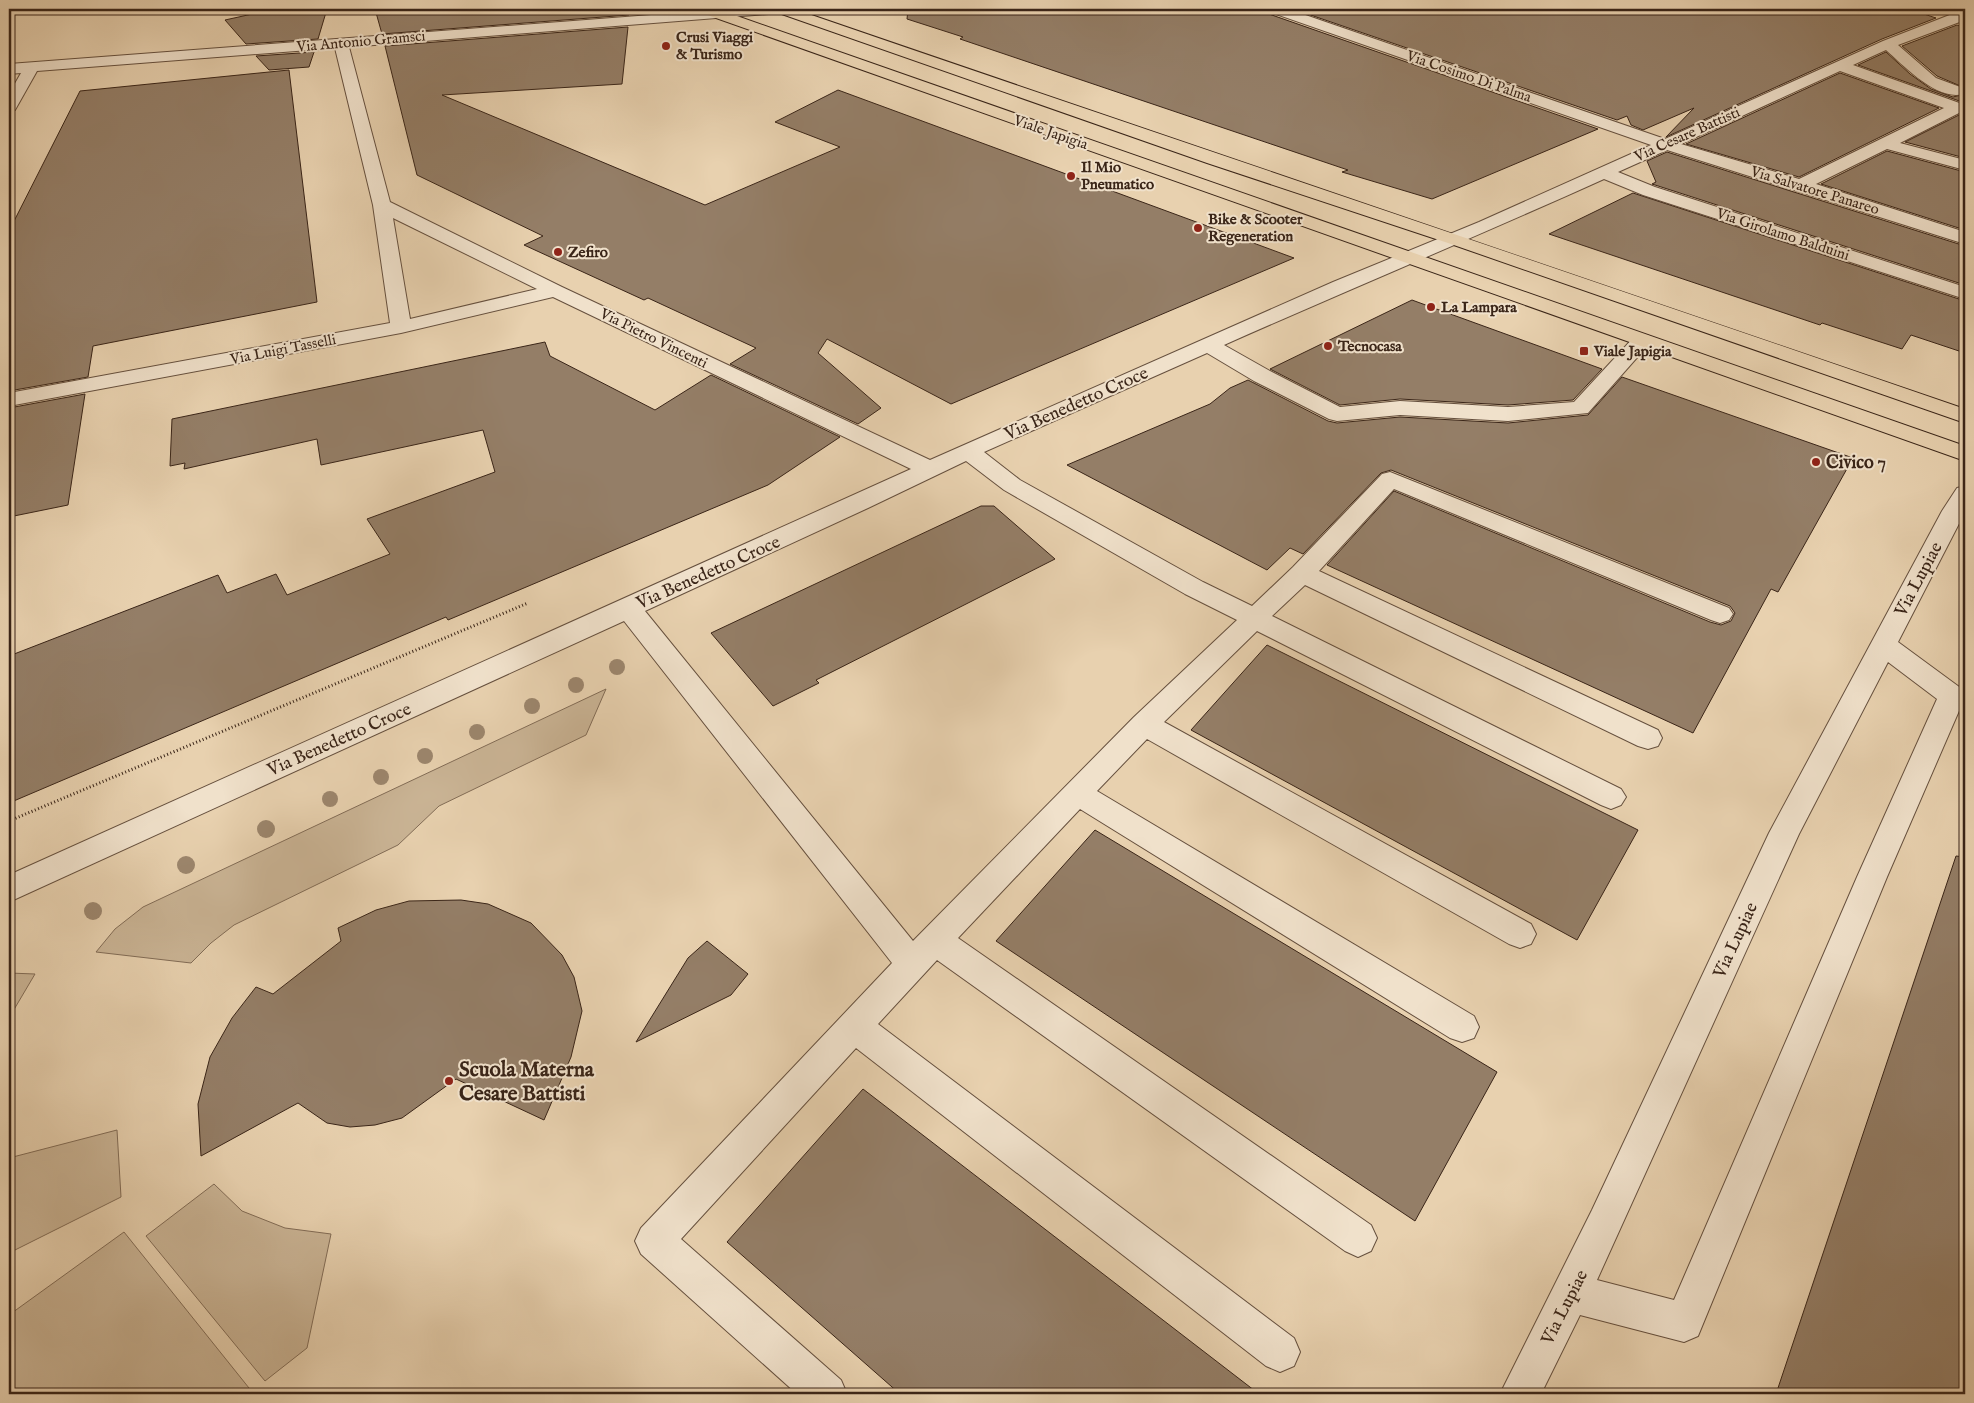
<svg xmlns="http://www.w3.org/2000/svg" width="1974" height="1403" viewBox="0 0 1974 1403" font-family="'IM FELL English',serif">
<rect width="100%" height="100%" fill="#e8d1af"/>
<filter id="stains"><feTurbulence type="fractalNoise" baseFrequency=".004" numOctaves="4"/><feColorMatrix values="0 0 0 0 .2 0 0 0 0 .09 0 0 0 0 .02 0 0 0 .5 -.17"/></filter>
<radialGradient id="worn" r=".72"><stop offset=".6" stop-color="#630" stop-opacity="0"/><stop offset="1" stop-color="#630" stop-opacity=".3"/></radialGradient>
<!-- green -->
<path fill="#cab495" stroke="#826c56" d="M606,689L586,735L439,806L398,845L234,925L211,943L191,963L96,952L115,929L143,907Z
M9,973L35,974L9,1018Z
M117,1130L121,1197L9,1253V1158Z
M214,1184L242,1211L285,1228L331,1234L307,1348L265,1381L146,1236Z
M124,1232L249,1388L242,1394H9V1315Z"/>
<!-- building -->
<path fill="#947e67" stroke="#3a2518" d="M275,9H327L318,39L246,44L225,20Z
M375,9H629V15L382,34Z
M908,9H1266L1269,14L1598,129L1432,199L1342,172L1348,170L960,39L963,37L907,19Z
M1293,9H1909L1936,18L1882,39L1666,137L1694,108L1643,130L1631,125L1627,116L1617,120Z
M1957,25L1965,28V88L1937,76L1902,46Z
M628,27L622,84L442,95L705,205L840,147L775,122L838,90L1294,258L951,404L827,339L818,353L881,408L858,424L730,364L756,348L648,298L644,300L524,245L543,236L417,175L385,46Z
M314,52L309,67L269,70L256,56Z
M1886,52L1910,74L1931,89L1953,97L1965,94V103L1858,65Z
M289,70L317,302L93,346L88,377L9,391V231L80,91Z
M1840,73L1939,108L1799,177L1686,144Z
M1959,115L1965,117V158L1905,142Z
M1887,151L1965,172V230L1821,184Z
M1667,152L1965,246V285L1652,184L1656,182L1647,161Z
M1633,193L1965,301V353L1911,335L1902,349L1822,323L1820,325L1549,234Z
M1412,300L1431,307L1602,369L1573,400L1508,405L1400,399L1340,405L1270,369Z
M545,342L550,356L655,410L711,375L840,437L768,485L448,620L446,617L9,803V656L218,575L227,593L276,574L287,595L390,554L367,519L495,472L483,430L321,465L317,439L184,469L185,463L170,466L172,419Z
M1622,377L1853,458L1778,592L1771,589L1693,733L1327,565L1394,491L1710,622L1721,625L1731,621L1735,613L1730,606L1391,470L1381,473L1303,554L1290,548L1267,570L1067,465L1210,404L1230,388L1248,380L1328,421L1337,423L1400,417L1508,423L1588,415Z
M85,394L68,505L9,517V408Z
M981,506H994L1055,559L816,680L819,683L773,706L711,633Z
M1267,645L1638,830L1577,940L1191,730Z
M1095,830L1497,1072L1415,1221L996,941Z
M1956,856L1965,857V1394H1776Z
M461,900L488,904L531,923L562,955L574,977L582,1011L571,1057L544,1120L456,1079L402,1118L375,1125L350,1127L327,1123L298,1103L201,1156L198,1104L210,1057L232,1018L256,987L273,994L341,941L338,928L376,910L409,901Z
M707,941L748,974L731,995L636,1042L688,958Z
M863,1089L1259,1394H900L727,1242Z"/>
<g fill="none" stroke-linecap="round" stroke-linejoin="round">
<defs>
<path id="minor" d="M729,9H788L786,12L781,13L349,47L390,202L562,287L930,460L1333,282L1479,222L1651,145L1270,12L1268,9H1288L1665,139L1883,41L1965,9V20L1898,45L1936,78L1963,88L1965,91L1963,94C1937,101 1904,66 1886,50L1853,65L1965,105V115L1959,113L1900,143L1965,160V170L1887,149L1816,184L1965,232V244L1667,150L1618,172L1655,187L1965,287V299L1643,195L1604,179C1478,236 1350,289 1224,345L1270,371L1340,407L1400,401L1508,407L1574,402L1635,336L1642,334L1649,336L1652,340L1649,344L1588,413L1508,421L1400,415L1337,421L1329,419L1254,381L1207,353L984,452L1020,480L1203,582L1252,606L1293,567L1382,474L1390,472L1729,608L1733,614L1729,620L1720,623L1711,620L1394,489L1319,571L1658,730L1662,738L1658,746L1648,749L1638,746L1305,585L1272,616L1621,789L1626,797L1621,805L1611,809L1601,805L1257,631L1164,722L1531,924L1536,934L1531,944L1520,948L1509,944L1147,739L1097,791L1474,1016L1479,1027L1474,1038L1462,1042L1450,1038L1080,809L958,938L1371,1225L1377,1238L1371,1251L1358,1257L1345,1251L937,960L878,1024L1294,1338L1300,1352L1294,1366L1280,1372L1266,1366L856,1048L681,1239L841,1380L847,1394H797L641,1254L635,1241L641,1228L892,963L624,621L9,902V875L911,469L553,297L401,333L9,406V393L390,323L373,205L335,48L37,71L15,110L9,112V94L21,73L9,74V64ZM1840,71L1944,108L1799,179L1681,144ZM393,218L537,289L410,319ZM966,461L1004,490L1185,594L1237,620L1134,717L913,941L645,611L868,508Z
M1965,486V512L1898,642L1962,689L1965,697L1887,877L1698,1336L1684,1342L1580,1315L1541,1394H1500L1592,1210L1769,833L1942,511L1957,488ZM1888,662L1937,699L1857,877L1674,1300L1597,1280L1799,834Z"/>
<path id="major" d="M697,9H717L1965,446V461L699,12Z
M774,9H794C1184,143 1575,274 1965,409V423L1448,243L1207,163L776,12Z"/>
</defs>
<!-- minor casing -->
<use href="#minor" stroke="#66503e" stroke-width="2"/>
<!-- major casing -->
<use href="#major" stroke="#3a2518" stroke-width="2"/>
<!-- path -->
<path stroke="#3a2518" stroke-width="3" stroke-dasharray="1 2.5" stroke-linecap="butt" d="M9,821L528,603"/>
<!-- minor -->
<use href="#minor" fill="#f0e1cb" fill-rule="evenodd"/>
<!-- major -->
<use href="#major" fill="#e8d1af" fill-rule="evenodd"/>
</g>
<!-- trees -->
<g fill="#9c866d">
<circle cx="617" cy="667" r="8"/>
<circle cx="576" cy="685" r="8"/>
<circle cx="532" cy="706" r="8"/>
<circle cx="477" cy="732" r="8"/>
<circle cx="425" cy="756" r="8"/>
<circle cx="381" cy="777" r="8"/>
<circle cx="330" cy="799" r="8"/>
<circle cx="266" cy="829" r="9"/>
<circle cx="186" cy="865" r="9"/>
<circle cx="93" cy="911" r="9"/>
</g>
<!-- markers -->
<g fill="#8f2418" stroke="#f0e1cb" stroke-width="2">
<circle cx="666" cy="46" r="5"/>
<circle cx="1071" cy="176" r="5"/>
<circle cx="1198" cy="228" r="5"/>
<circle cx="558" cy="252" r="5"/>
<circle cx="1431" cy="307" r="5"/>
<circle cx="1328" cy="346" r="5"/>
<rect x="1579" y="346" width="10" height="10" rx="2.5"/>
<circle cx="1816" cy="462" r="5"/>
<circle cx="449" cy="1081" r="5"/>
</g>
<g text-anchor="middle" stroke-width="4" stroke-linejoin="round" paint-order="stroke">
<!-- far-poi labels -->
<g font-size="15" font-weight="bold" fill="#3a2518" stroke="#f0e1cb" text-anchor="start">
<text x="676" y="42">Crusi Viaggi<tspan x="676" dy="17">&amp; Turismo</tspan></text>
<text x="1081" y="172">Il Mio<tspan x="1081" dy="17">Pneumatico</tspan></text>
<text x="1208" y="224">Bike &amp; Scooter<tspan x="1208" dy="17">Regeneration</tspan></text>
<text x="568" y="257">Zefiro</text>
<text x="1441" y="312">La Lampara</text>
<text x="1338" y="351">Tecnocasa</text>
<text x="1594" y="356">Viale Japigia</text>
</g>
<!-- far-street labels -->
<g font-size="15" fill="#3a2518" stroke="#f0e1cb">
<text transform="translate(361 41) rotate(-5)" y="5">Via Antonio Gramsci</text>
<text transform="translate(1469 76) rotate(19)" y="5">Via Cosimo Di Palma</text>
<text transform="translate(1051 132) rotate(19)" y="5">Viale Japigia</text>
<text transform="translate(1687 134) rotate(-24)" y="5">Via Cesare Battisti</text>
<text transform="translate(1815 190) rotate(17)" y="5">Via Salvatore Panareo</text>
<text transform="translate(1783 234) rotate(18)" y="5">Via Girolamo Balduini</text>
<text transform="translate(654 338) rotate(26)" y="5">Via Pietro Vincenti</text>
<text transform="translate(283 349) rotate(-11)" y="5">Via Luigi Tasselli</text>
</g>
<!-- street labels -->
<g font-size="18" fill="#3a2518" stroke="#f0e1cb">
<text transform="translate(1076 403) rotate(-24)" y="6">Via Benedetto Croce</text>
<text transform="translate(708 572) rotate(-24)" y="6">Via Benedetto Croce</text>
<text transform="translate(1918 579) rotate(-62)" y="6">Via Lupiae</text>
<text transform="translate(339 739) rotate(-24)" y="6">Via Benedetto Croce</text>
<text transform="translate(1735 940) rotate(-65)" y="6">Via Lupiae</text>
<text transform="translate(1564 1307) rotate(-63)" y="6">Via Lupiae</text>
</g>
<!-- poi labels -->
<g font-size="18" font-weight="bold" fill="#3a2518" stroke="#f0e1cb" text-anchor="start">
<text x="1826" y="468">Civico 7</text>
</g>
<!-- near-poi labels -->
<g font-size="21" font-weight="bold" fill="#3a2518" stroke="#f0e1cb" text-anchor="start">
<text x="459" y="1076">Scuola Materna<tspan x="459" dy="24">Cesare Battisti</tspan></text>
</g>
</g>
<!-- margin -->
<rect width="1974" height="1403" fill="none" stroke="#e8d1af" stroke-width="30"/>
<rect x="10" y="10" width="1954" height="1383" fill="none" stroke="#3a2518" stroke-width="2.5"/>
<rect x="15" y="15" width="1944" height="1373" fill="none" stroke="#3a2518"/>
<rect width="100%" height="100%" filter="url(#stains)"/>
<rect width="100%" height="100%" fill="url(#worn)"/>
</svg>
